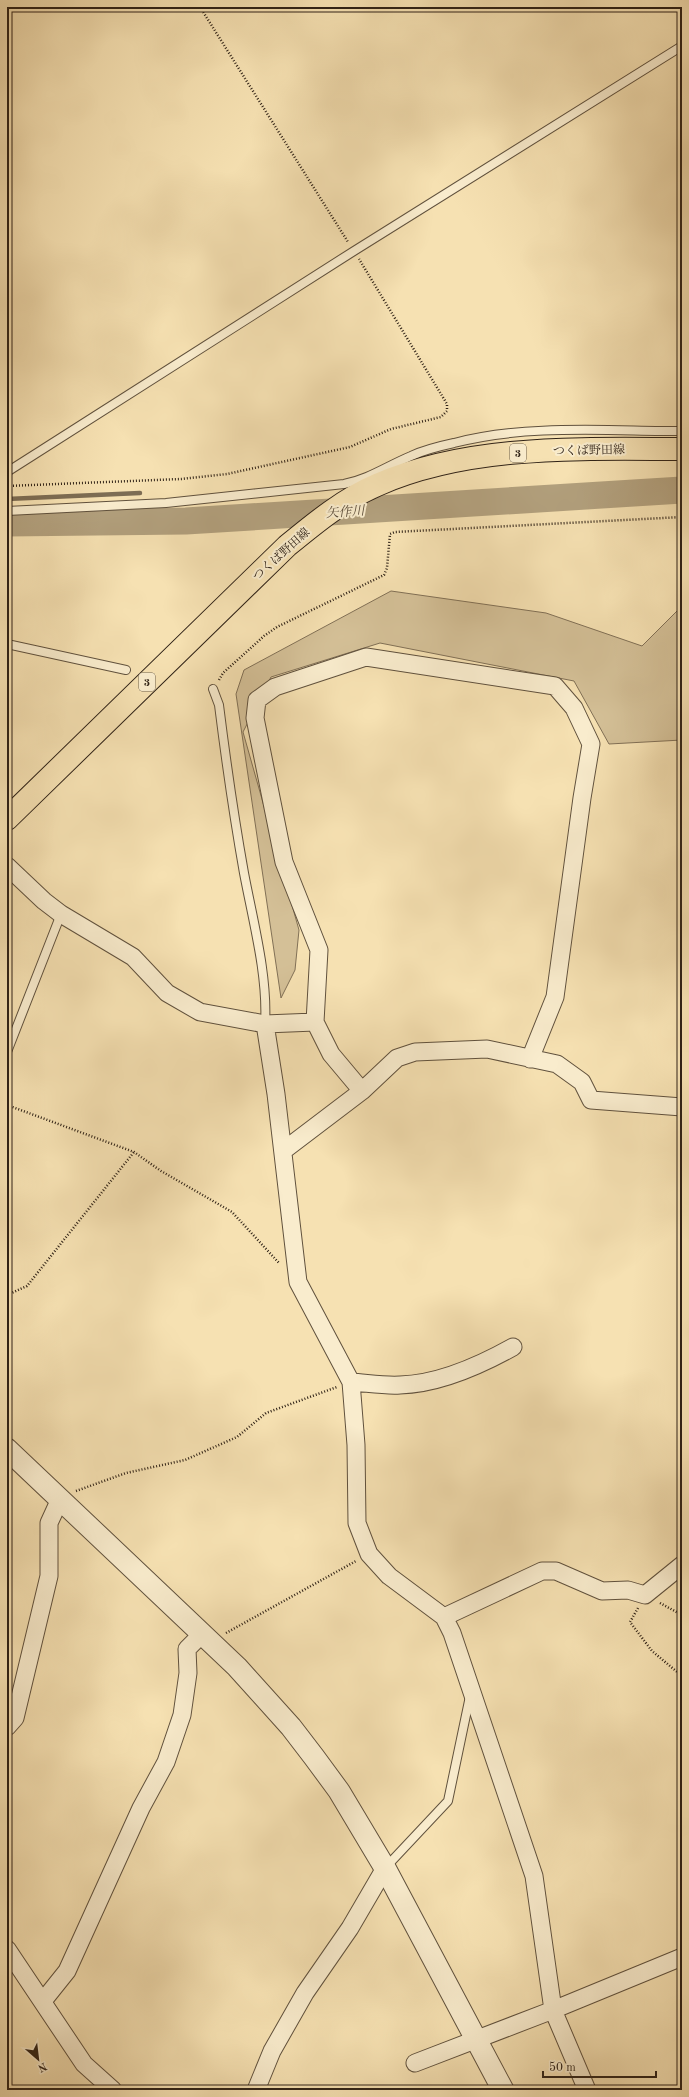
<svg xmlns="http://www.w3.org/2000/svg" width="689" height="2097" viewBox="0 0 689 2097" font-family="'Old Standard TT','Noto Serif JP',serif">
<rect width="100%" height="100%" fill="#f6e1b2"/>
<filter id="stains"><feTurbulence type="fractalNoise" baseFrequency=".005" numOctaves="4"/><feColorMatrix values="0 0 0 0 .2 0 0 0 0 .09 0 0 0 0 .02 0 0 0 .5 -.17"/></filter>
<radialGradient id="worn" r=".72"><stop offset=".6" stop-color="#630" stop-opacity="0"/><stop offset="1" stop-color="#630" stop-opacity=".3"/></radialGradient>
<!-- green -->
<path fill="#d4c097" stroke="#817056" d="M391,591L546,613L642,646L682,606V740L609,744L574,681L380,643L271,677L243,732L299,930L295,970L281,998L236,694L244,670Z"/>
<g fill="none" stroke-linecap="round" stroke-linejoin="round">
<!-- stream -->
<path stroke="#7d6d54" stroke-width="4.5" d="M7,499L140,493"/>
<!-- river -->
<path stroke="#b2a07d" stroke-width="27" d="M7,523L186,521L682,490"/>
<defs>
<path id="service" d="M7,472L354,251L682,46
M7,511L166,503L344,484C369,479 387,466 411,456C424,450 440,446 454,443C527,424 607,431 682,431
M7,644L126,670
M213,689L219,705C226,761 234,817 244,873C253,921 268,976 265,1024
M7,1052L61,914
M386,1867L448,1801L470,1696"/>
<path id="minor" d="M7,866L44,901L61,914L133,957L167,993L200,1012L265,1024L315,1022L331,1054L362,1091
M315,1022L319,950L284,862L255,718L257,700L275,687L366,657L555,686L574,708L591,744L582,798L555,997L530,1059
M265,1024L276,1094L298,1282L351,1382L356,1445L357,1523L369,1554L389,1576L444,1617L452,1633L534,1876L553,2010L587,2090
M283,1151L362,1091L397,1058L415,1052L487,1049L557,1064L582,1082L591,1100L682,1107
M351,1382C367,1383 384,1386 400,1385C439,1384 479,1366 513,1347
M444,1617L542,1571H556L602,1591L628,1590L645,1595L682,1565
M7,1727L15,1718L49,1576V1523L60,1499
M7,1949L84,2064L113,2090
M43,2001L67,1971L141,1808L166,1762L182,1715L188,1673L187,1649L202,1634
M415,2063L553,2010L682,1957
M256,2090L272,2051L305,1993L350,1928L385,1868"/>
<path id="tertiary" d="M7,1449L237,1667L291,1727L314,1757L339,1791L385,1868L503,2090"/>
<path id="primary" d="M7,819L287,546C315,523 344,499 377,485C469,444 582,449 682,449"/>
</defs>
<!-- service casing -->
<use href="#service" stroke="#60513d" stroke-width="10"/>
<!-- minor casing -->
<use href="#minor" stroke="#60513d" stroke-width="19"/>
<!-- tertiary casing -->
<use href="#tertiary" stroke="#60513d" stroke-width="23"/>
<!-- primary casing -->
<use href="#primary" stroke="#2e2116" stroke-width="24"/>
<!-- path -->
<path stroke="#2e2116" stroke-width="2.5" stroke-dasharray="1 2" stroke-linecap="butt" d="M200,7L348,242
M7,12L14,7
M7,486L181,479L227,474L350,447L391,429L441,417L447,411V404L359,259
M219,680L223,673L264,636L277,627L384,575L387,568L390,534L395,532L682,517
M7,1105L134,1152L161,1171L232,1212L279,1263
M7,1295L27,1286L134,1152
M76,1491L126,1473L185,1460L237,1437L266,1413L337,1387
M660,1603L682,1615
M638,1608L630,1622L652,1651L682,1676
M226,1633L356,1561"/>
<!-- service -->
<use href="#service" stroke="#f9eccd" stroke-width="8"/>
<!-- minor -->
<use href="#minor" stroke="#f9eccd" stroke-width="17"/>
<!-- tertiary -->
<use href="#tertiary" stroke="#f9eccd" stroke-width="21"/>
<!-- primary -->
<use href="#primary" stroke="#f6e1b2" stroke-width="22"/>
</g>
<g text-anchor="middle" stroke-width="4" stroke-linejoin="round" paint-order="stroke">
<!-- shield labels -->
<g fill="#f9eccd" stroke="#6b5e4d" stroke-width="1">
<rect x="510" y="444" width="16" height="18" rx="3"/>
<rect x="139" y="673" width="16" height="18" rx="3"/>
</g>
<g font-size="11" font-weight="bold" fill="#2e2116">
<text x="518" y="457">3</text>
<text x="147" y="686">3</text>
</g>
<!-- street labels -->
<g font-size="12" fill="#2e2116" stroke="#f9eccd">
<text transform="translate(589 450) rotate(-1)" y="4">つくば野田線</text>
<text transform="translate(281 554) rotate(-42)" y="4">つくば野田線</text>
</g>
<!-- water labels -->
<g font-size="13" font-style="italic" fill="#5c4d3a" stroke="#f9eccd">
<text transform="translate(345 511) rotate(-4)" y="5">矢作川</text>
</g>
</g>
<!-- margin -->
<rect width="689" height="2097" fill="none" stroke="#f6e1b2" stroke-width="24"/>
<rect x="8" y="8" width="673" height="2081" fill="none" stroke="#2e2116" stroke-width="2"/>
<rect x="12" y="12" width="665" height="2073" fill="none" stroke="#2e2116"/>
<!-- north arrow -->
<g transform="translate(38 2059) rotate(152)" stroke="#f9eccd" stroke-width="3" paint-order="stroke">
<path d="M0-3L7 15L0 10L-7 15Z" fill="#2e2116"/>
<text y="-6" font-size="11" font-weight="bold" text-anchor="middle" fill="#2e2116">N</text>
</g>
<!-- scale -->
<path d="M543 2071v6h113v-6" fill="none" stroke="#2e2116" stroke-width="2"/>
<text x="549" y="2071" font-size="12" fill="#2e2116" stroke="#f9eccd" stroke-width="3" paint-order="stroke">50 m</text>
<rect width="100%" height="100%" filter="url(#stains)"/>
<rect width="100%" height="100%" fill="url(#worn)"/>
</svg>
